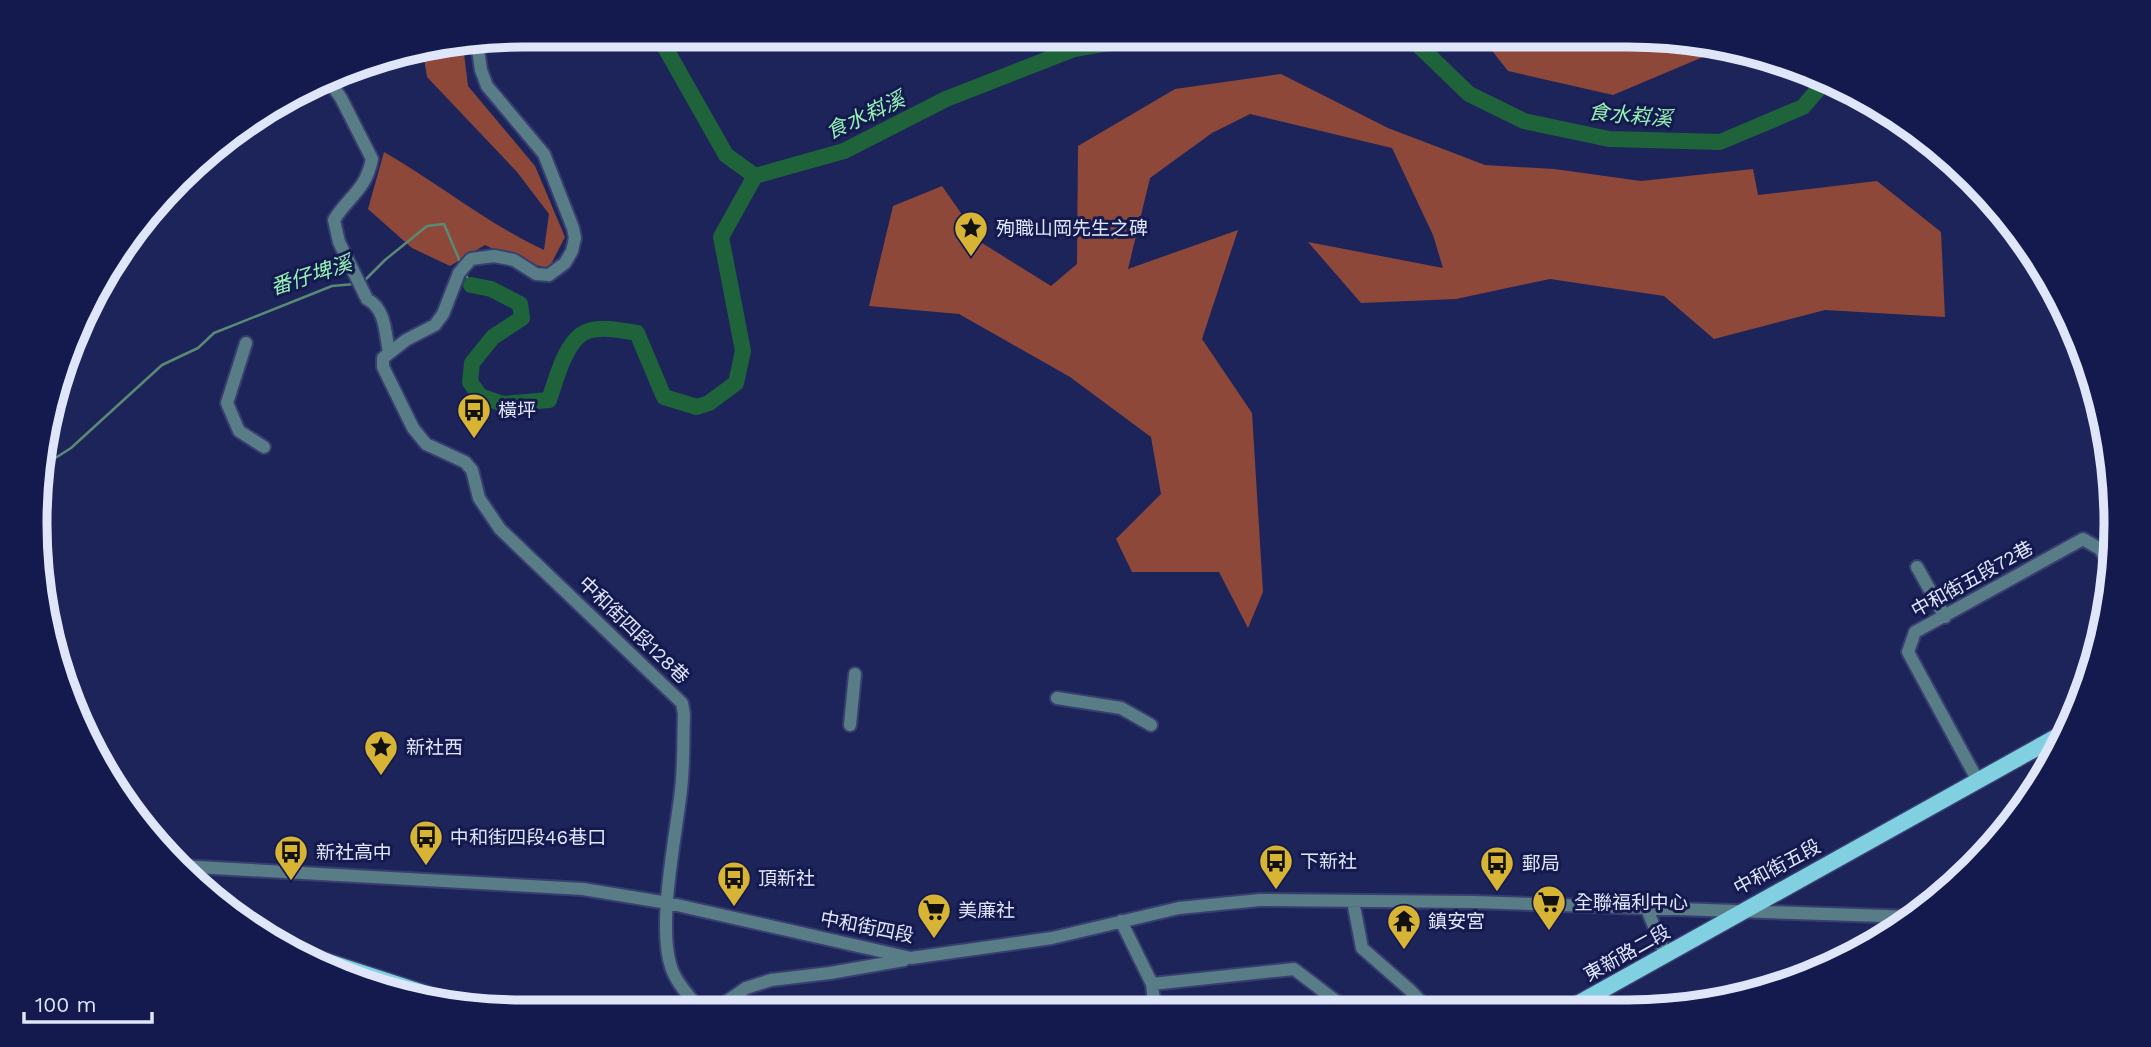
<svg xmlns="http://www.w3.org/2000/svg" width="2151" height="1047" font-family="'Work Sans','Noto Sans TC',sans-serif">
<rect width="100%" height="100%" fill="#1d245a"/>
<!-- forest -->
<path fill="#8d483a" d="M1484 35H1628L1729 46 1613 95 1508 71 1482 38Z
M463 45 468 86 535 166 565 237 549 268 518 261 485 245 450 266 412 248 368 209 384 152C438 183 488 224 544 250L549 214 517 172 427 77 423 52Z
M1281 74 1388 128 1485 165 1554 169 1641 181 1753 169 1758 195 1877 181 1941 232 1945 317 1825 310 1714 339 1664 296 1550 279 1456 299 1361 303 1308 242 1443 268 1433 235 1392 148 1250 114 1212 133 1150 178 1128 269 1238 230 1202 339 1252 413 1263 592 1248 628 1219 572H1132L1116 539 1161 494 1151 437 1070 377 959 314 869 306 893 206 942 186 982 243 1051 286 1077 264 1078 146 1175 89Z
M2008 221 2034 252 2054 291 2040 289 2006 225Z"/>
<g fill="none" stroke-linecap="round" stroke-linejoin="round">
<!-- stream -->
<path stroke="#588a74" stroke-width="2.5" d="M465 273 471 285
M364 281 385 260 427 226 444 224 461 264
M43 466 71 448 162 365 198 348 214 333 332 286 355 284"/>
<!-- river -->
<path stroke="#1e633a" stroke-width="16" d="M658 35 726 155 755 176 844 151 946 99 1074 49 1156 35
M1397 35 1414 41 1469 94 1524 121 1609 139 1720 142 1803 107 1827 79
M471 285 491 289 520 304 522 318 493 337 472 363 470 382 480 396 503 404 549 400C556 380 566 338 588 331 603 326 623 331 637 333L664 397 697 407 709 403 736 383 743 351 721 237 755 176"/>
<!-- minor casing -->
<g stroke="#383f70" stroke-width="16">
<path id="minor" d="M477 43 481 70 487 86 544 154 573 228 575 238 572 251 565 263 549 275 536 274 514 260 494 256 471 259 459 273 443 314 435 325 406 340 383 358V367L413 428 426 444 465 462 472 470 479 498 500 529 682 703 684 714C683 739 684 765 681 790 676 836 657 924 671 967 676 983 691 998 701 1011
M329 81 341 98 372 159C366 190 348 197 334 220L339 242 367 299C386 309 385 333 389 352
M246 343 227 403 239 431 264 447
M1917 567 1945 617
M1057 698 1121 708 1151 725
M850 725 855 674
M1978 781 1908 652 1915 632 2083 539 2100 549 2112 569
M179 866 583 889 668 903 911 958 1052 938 1179 908 1260 900 1473 902 1914 917
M1353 901 1362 948 1411 991 1428 1009
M1647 909 1666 956
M1121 921 1152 984 1155 1010
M1886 934V916
M1152 984 1294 969 1336 1001 1339 1009
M713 1011 746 988 771 980 830 973 904 960"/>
</g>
<!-- major casing -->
<g stroke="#383f70" stroke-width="19">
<path id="major" d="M301 953 427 994 453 1005
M1570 1008 2067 731"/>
</g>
<!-- minor -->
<use href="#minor" stroke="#587d86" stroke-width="12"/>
<!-- major -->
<use href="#major" stroke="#80d0e2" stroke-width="16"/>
</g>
<!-- icons -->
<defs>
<g id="sight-pin" transform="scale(1.75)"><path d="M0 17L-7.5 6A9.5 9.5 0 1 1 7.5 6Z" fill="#d7b434" stroke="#14194e"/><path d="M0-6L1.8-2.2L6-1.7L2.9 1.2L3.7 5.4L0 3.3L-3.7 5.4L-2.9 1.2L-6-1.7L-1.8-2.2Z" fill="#111"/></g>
<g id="bus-pin" transform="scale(1.75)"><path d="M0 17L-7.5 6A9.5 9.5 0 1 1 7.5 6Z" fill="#d7b434" stroke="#14194e"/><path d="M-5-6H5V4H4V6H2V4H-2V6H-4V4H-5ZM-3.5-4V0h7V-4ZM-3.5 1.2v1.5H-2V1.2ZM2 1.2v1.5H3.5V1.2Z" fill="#111"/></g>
<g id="supermarket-pin" transform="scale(1.75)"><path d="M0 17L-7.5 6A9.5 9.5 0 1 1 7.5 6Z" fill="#d7b434" stroke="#14194e"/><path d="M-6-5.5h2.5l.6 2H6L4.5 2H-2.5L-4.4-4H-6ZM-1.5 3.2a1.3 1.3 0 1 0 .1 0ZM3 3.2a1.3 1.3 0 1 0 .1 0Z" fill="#111"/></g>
<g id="temple-pin" transform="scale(1.75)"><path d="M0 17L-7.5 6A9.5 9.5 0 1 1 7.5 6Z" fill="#d7b434" stroke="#14194e"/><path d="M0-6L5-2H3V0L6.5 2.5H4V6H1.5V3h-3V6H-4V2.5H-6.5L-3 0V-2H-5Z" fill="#111"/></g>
</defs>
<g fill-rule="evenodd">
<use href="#sight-pin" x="971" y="228"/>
<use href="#bus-pin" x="474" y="410"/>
<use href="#sight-pin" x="381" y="747"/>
<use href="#bus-pin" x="426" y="837"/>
<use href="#bus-pin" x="291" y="852"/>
<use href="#bus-pin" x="1276" y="861"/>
<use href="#bus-pin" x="1497" y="863"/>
<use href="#bus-pin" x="734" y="878"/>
<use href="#supermarket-pin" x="1549" y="902"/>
<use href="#supermarket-pin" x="934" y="910"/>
<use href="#temple-pin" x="1404" y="921"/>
</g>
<g text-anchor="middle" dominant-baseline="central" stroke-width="6" stroke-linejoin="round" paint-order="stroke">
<!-- poi labels -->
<g font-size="19" fill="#e0e6fa" stroke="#14194e" text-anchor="start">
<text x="996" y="228">殉職山岡先生之碑</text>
<text x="498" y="410">橫坪</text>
<text x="406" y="747">新社西</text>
<text x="450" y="837">中和街四段46巷口</text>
<text x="316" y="852">新社高中</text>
<text x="1300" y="861">下新社</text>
<text x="1522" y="863">郵局</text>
<text x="758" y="878">頂新社</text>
<text x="1574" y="902">全聯福利中心</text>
<text x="958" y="910">美廉社</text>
<text x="1428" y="921">鎮安宮</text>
</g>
<!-- street labels -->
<g font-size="19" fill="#e0e6fa" stroke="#14194e">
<text transform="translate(1972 579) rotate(-29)">中和街五段72巷</text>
<text transform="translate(634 630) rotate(44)">中和街四段128巷</text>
<text transform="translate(1777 867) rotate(-28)">中和街五段</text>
<text transform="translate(867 927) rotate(11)">中和街四段</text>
<text transform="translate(1627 953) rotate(-29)">東新路二段</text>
</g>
<!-- water labels -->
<g font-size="21" font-style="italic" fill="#95f3b3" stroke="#14194e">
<text transform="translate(865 115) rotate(-25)">食水嵙溪</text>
<text transform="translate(1630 115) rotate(5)">食水嵙溪</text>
<text transform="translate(311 275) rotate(-18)">番仔埤溪</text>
</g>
</g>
<!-- crop -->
<path d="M0 0H2151V1047H0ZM523 47H1628A476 476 0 0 1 2104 523V524A476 476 0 0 1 1628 1000H523A476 476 0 0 1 47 524V523A476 476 0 0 1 523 47Z" fill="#14194e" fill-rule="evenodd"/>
<path fill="none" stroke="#e0e6fa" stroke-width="9" d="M523 47H1628A476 476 0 0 1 2104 523V524A476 476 0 0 1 1628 1000H523A476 476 0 0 1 47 524V523A476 476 0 0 1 523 47Z"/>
<!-- scale -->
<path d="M24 1012v10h128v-10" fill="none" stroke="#e0e6fa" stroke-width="3.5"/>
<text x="35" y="1012" font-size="21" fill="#e0e6fa" stroke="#14194e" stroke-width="5" paint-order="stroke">100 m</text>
</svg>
